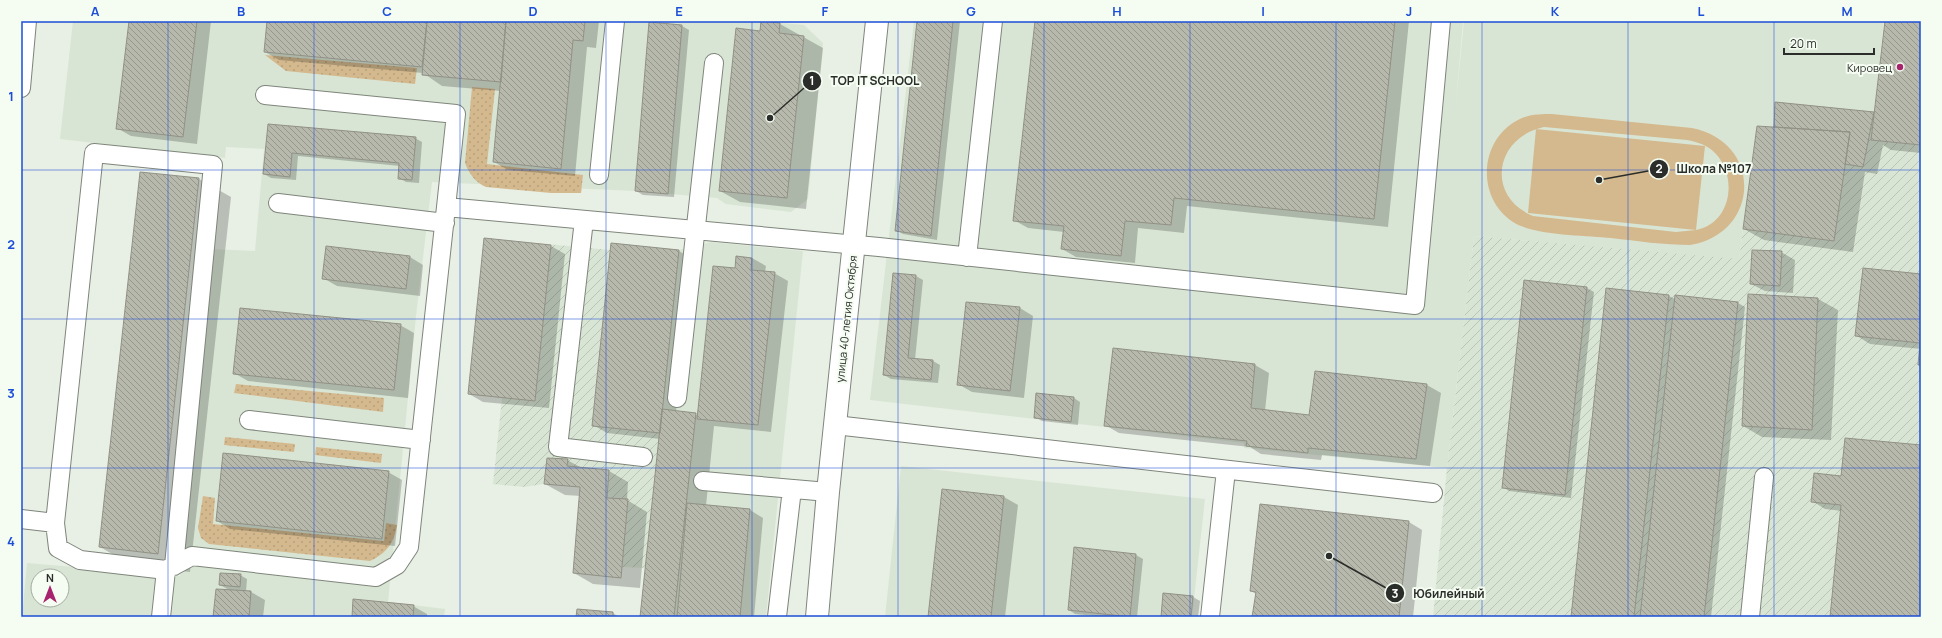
<svg xmlns="http://www.w3.org/2000/svg" width="1942" height="638" font-family="Manrope,sans-serif">
<defs>
<pattern id="industrial-furrows" width="10" height="10" patternUnits="userSpaceOnUse"><rect width="10" height="10" fill="#d9e5d4"/><path d="M-1 1l2-2M0 10L10 0M9 11l2-2" fill="none" stroke="#bac5b6"/></pattern>
<pattern id="grass-dots" width="8" height="8" patternUnits="userSpaceOnUse"><rect width="8" height="8" fill="#d4b98e"/><path d="M2 2h.1M6 6h.1" fill="none" stroke="#b69f7a" stroke-width="1.8" stroke-linecap="round"/></pattern>
<pattern id="building-back-hatch" width="6" height="6" patternUnits="userSpaceOnUse"><rect width="6" height="6" fill="#b8b9ad"/><path d="M-1 5l2 2M0 0l6 6M5-1l2 2" fill="none" stroke="#96978d"/></pattern>
</defs>
<rect width="100%" height="100%" fill="#e8efe4"/>
<!-- built -->
<path fill="#d9e5d4" fill-rule="evenodd" d="M73 21H760L804 25 823 43 808 199 791 212 726 204 717 198 635 191 432 182 416 316 388 602 445 609 444 617H22L27 563 180 576 211 249 255 251 264 149 226 147 225 158 60 139ZM38 576H62V600H38Z
M914 21H1463L1456 102 1464 21H1884L1874 112 1776 103 1774 127 1757 126 1739 260 1474 236 1447 468 1244 448V443L870 400Z
M711 242 803 251 766 617H641L679 250Z
M901 466 1205 499 1192 617H885Z"/>
<!-- industrial -->
<path fill="url(#industrial-furrows)" d="M1775 102 1874 112 1871 140 1921 145V617H1433L1447 468 1474 236 1739 259 1757 126H1774Z
M484 238 610 250 611 243 679 250 646 568 622 567 621 578 573 573 580 487 544 484 524 487 493 484 502 398 468 394Z"/>
<!-- grass -->
<path fill="url(#grass-dots)" d="M265 55 417 68 415 84 286 71Z
M472 87 495 89 487 164 583 175 581 193H551L486 187C476 183 469 174 465 163Z
M236 384 384 398 383 412 234 393Z
M225 437 295 444 294 452 224 445Z
M316 447 382 454 381 463 315 455Z
M203 496 215 498 213 524 384 541 386 523 397 525C394 543 387 553 370 561L209 544 201 538 198 528Z"/>
<!-- pitch -->
<path fill="#d4b98e" fill-rule="evenodd" d="M1552 114 1692 128C1763 142 1761 233 1690 245 1664 245 1637 241 1611 238 1585 235 1535 236 1513 222 1474 196 1480 136 1522 118 1532 114 1542 114 1552 114ZM1544 127 1687 140C1697 142 1708 145 1715 153 1738 176 1732 223 1696 230L1705 146 1536 129 1528 213 1696 230 1676 232 1533 216C1485 196 1495 137 1544 127Z"/>
<!-- shadow -->
<path fill="#0003" d="M130 21H211L197 144 131 136 117 128Z
M268 21H599L596 48 587 47 575 176 508 170 494 162 501 91 442 86 423 73 279 60 265 52Z
M918 21H960L937 240 903 234 896 230Z
M1036 21H1409L1388 227 1187 206 1184 233 1138 228 1135 263 1076 257 1062 249 1064 232 1028 228 1014 220Z
M1886 21H1921V153L1891 150 1883 145 1877 174 1865 172 1853 252 1764 240 1744 229 1778 128 1775 126 1875 114Z
M780 24 823 48 806 209 740 202 720 191 761 32Z
M682 26 689 30 674 197 643 195 636 191Z
M269 125 415 138 422 142 419 183 406 182 399 178 400 166 298 156 296 180 271 178 264 174Z
M199 179 231 197 190 572 133 566 100 547Z
M485 239 551 246 565 254 549 408 483 402 469 394Z
M679 251 692 259 676 412 698 415 735 269 752 258 766 266 765 272 774 273 788 281 771 432 714 426 706 506 750 510 763 518 754 617H641L660 439 607 433 593 425Z
M1781 252 1795 260 1793 293 1765 291 1751 284Z
M410 257 423 265 420 296 337 286 323 278Z
M1921 275V365L1919 364 1921 349 1870 344 1857 336Z
M916 276 923 280 915 360 933 361 940 365 938 383 891 379 884 375Z
M1525 281 1587 288 1594 292 1571 498 1509 491 1503 487Z
M1749 295 1818 299 1838 310 1831 440 1762 437 1743 426Z
M1669 296 1675 299 1738 303 1745 307 1711 617H1572Z
M1020 308 1033 316 1024 398 972 392 958 384Z
M400 325 414 333 408 398 248 381 234 373Z
M1114 349 1255 365 1269 373 1265 411 1310 416 1315 372 1427 385 1441 393 1430 466 1322 455 1321 460 1261 454 1250 447 1119 433 1105 425Z
M1074 398 1080 402 1078 425 1042 421 1035 417Z
M1921 446V617H1831L1842 511 1825 509 1812 501 1842 477Z
M567 460 582 468 609 471 628 482 627 500 647 512 640 588 593 584 574 573 581 496 565 495 545 484Z
M388 472 402 480 395 546 230 529 217 521Z
M943 490 1004 497 1018 505 1005 617H929Z
M1409 522 1422 530 1413 617H1253L1256 594 1251 591Z
M1075 548 1136 555 1143 559 1137 617H1105L1075 614 1069 610Z
M240 575 247 579 246 592H251L265 600 263 617H215L231 591 220 585Z
M1193 597 1200 601 1198 617H1162Z
M413 606 427 614V617H353Z
M613 613 619 617H577Z"/>
<!-- building -->
<path fill="url(#building-back-hatch)" stroke="#919186" d="M129 21H197L183 137 116 129Z
M267 21H427L422 67 264 52Z
M427 21H506L501 82 422 75Z
M506 21H585L583 41 573 40 561 169 493 162Z
M761 21 780 23 779 33 804 36 787 198 719 191 736 28 760 31Z
M917 21H953L931 236 895 231Z
M1035 21H1395L1374 219 1174 198 1171 225 1125 221 1121 256 1061 249 1064 226 1013 221Z
M1885 21H1921V145L1871 140Z
M649 22 682 25 668 194 635 191Z
M1775 102 1874 112 1863 167 1845 164 1850 132 1774 127Z
M268 124 416 137 412 180 398 179 399 163 292 153 290 177 263 174Z
M1757 126 1850 132 1834 241 1743 229Z
M140 172 199 178 158 554 99 547Z
M484 238 551 245 535 401 468 394Z
M611 243 679 250 660 433 592 426Z
M326 246 410 256 406 289 322 279Z
M1752 250 1782 251 1780 286 1750 284Z
M736 256 752 258 751 270 775 272 758 425 697 419 713 266 735 268Z
M1863 268 1921 274V365H1918L1920 343 1855 336Z
M893 273 916 275 908 358 933 360 931 380 883 375Z
M1524 280 1587 287 1565 495 1502 488Z
M1606 288 1669 295 1634 617H1571Z
M1748 294 1818 298 1812 430 1742 426Z
M1675 295 1738 302 1704 617H1640Z
M966 302 1020 307 1010 391 957 385Z
M240 308 401 324 394 390 233 374Z
M1113 348 1255 364 1251 408 1309 415 1315 371 1427 384 1416 459 1308 448V453L1246 446 1247 441 1104 426Z
M1036 393 1074 397 1071 422 1034 418Z
M662 409 696 413 674 617H640Z
M1845 438 1921 445V617H1830L1841 505 1811 502 1814 473 1841 476Z
M223 453 389 471 382 539 216 521Z
M547 458 568 459 567 466 609 470 607 498 628 499 621 578 573 573 580 487 544 484Z
M942 489 1004 496 991 617H928Z
M687 503 750 509 740 617H677Z
M1260 504 1409 521 1399 617H1252L1256 592 1250 591Z
M1074 547 1136 554 1130 617 1068 610Z
M220 573 241 574 240 587 219 585Z
M216 589 251 591 249 617H213Z
M1163 593 1193 596 1191 617H1161Z
M353 599 414 605 413 617H352Z
M577 609 613 612V617H576Z"/>
<g fill="none" stroke-linecap="round" stroke-linejoin="round">
<!-- service casing -->
<g stroke="#7e857b" stroke-width="20">
<path id="service" d="M21 88 27 21
M265 95 456 114 446 207
M599 175 615 21
M278 203 445 223
M584 220 558 447 643 457
M967 257 993 21
M677 398 714 63
M249 420 421 440
M835 425 1433 493
M703 481 828 492
M21 519 55 523 58 548 80 560 166 570 192 556 376 577 397 565 409 547 446 207 879 247 1415 305 1441 21
M55 523 94 153 213 165 174 566
M161 617 166 570
M777 617 792 489
M1210 617 1226 470
M1750 617 1764 477"/>
</g>
<!-- tertiary casing -->
<g stroke="#7e857b" stroke-width="24">
<path id="tertiary" d="M817 617 828 492 877 21"/>
</g>
<!-- service -->
<use href="#service" stroke="#fff" stroke-width="18"/>
<!-- tertiary -->
<use href="#tertiary" stroke="#fff" stroke-width="22"/>
</g>
<!-- grid -->
<path fill="none" stroke="#1d4ed8" stroke-width="1" stroke-opacity="0.55" d="M168 21V617M314 21V617M460 21V617M606 21V617M752 21V617M898 21V617M1044 21V617M1190 21V617M1336 21V617M1482 21V617M1628 21V617M1774 21V617M21 170H1921M21 319H1921M21 468H1921"/>
<!-- markers -->
<circle fill="#a8236d" stroke="#f5fdf2" stroke-width="1.5" cx="1900" cy="67" r="4"/>
<g text-anchor="middle" dominant-baseline="central" stroke-width="4" stroke-linejoin="round" paint-order="stroke">
<!-- poi labels -->
<g font-size="11" fill="#2a2d29" stroke="#f5fdf2" text-anchor="end">
<text x="1892" y="67">Кировец</text>
</g>
<!-- street labels -->
<g font-size="11" fill="#2a2d29" stroke="#f5fdf2">
<text transform="translate(846 319) rotate(-84)">улица 40-летия Октября</text>
</g>
</g>
<!-- callouts -->
<path fill="none" stroke="#2a2d29" stroke-width="1.5" d="M770 118L812 81M1599 180L1659 169M1329 556L1395 593"/>
<g fill="#2a2d29" stroke="#f5fdf2" stroke-width="1.5">
<circle cx="770" cy="118" r="4"/>
<circle cx="1599" cy="180" r="4"/>
<circle cx="1329" cy="556" r="4"/>
<circle cx="812" cy="81" r="10"/>
<circle cx="1659" cy="169" r="10"/>
<circle cx="1395" cy="593" r="10"/>
</g>
<g font-size="12" text-anchor="middle" font-weight="bold" fill="#fff">
<text x="812" y="85">1</text>
<text x="1659" y="173">2</text>
<text x="1395" y="598">3</text>
</g>
<g font-size="12" text-anchor="middle" font-weight="bold" fill="#2a2d29" stroke="#f5fdf2" stroke-width="4" stroke-linejoin="round" paint-order="stroke">
<text x="875" y="85">TOP IT SCHOOL</text>
<text x="1714" y="173">Школа №107</text>
<text x="1449" y="598">Юбилейный</text>
</g>
<!-- border -->
<rect width="1942" height="638" fill="none" stroke="#f5fdf2" stroke-width="44"/>
<!-- north arrow -->
<g transform="translate(50 588)"><circle r="19" fill="#f5fdf2" stroke="#a4aaa2"/>
<path d="M0-3L7 15L0 10L-7 15Z" fill="#a8236d"/>
<text y="-6" font-size="11" font-weight="bold" text-anchor="middle" fill="#2a2d29">N</text>
</g>
<!-- scale -->
<path d="M1784 48v6h90v-6" fill="none" stroke="#2a2d29" stroke-width="2"/>
<text x="1790" y="48" font-size="12" fill="#2a2d29" stroke="#f5fdf2" stroke-width="3" paint-order="stroke">20 m</text>
<rect x="22" y="22" width="1898" height="594" fill="none" stroke="#1d4ed8" stroke-width="1.5"/>
<g font-size="13" text-anchor="middle" font-weight="bold" fill="#1d4ed8">
<text x="95" y="16">A</text>
<text x="241" y="16">B</text>
<text x="387" y="16">C</text>
<text x="533" y="16">D</text>
<text x="679" y="16">E</text>
<text x="825" y="16">F</text>
<text x="971" y="16">G</text>
<text x="1117" y="16">H</text>
<text x="1263" y="16">I</text>
<text x="1409" y="16">J</text>
<text x="1555" y="16">K</text>
<text x="1701" y="16">L</text>
<text x="1847" y="16">M</text>
<text x="11" y="101">1</text>
<text x="11" y="249">2</text>
<text x="11" y="398">3</text>
<text x="11" y="546">4</text>
</g>
</svg>
